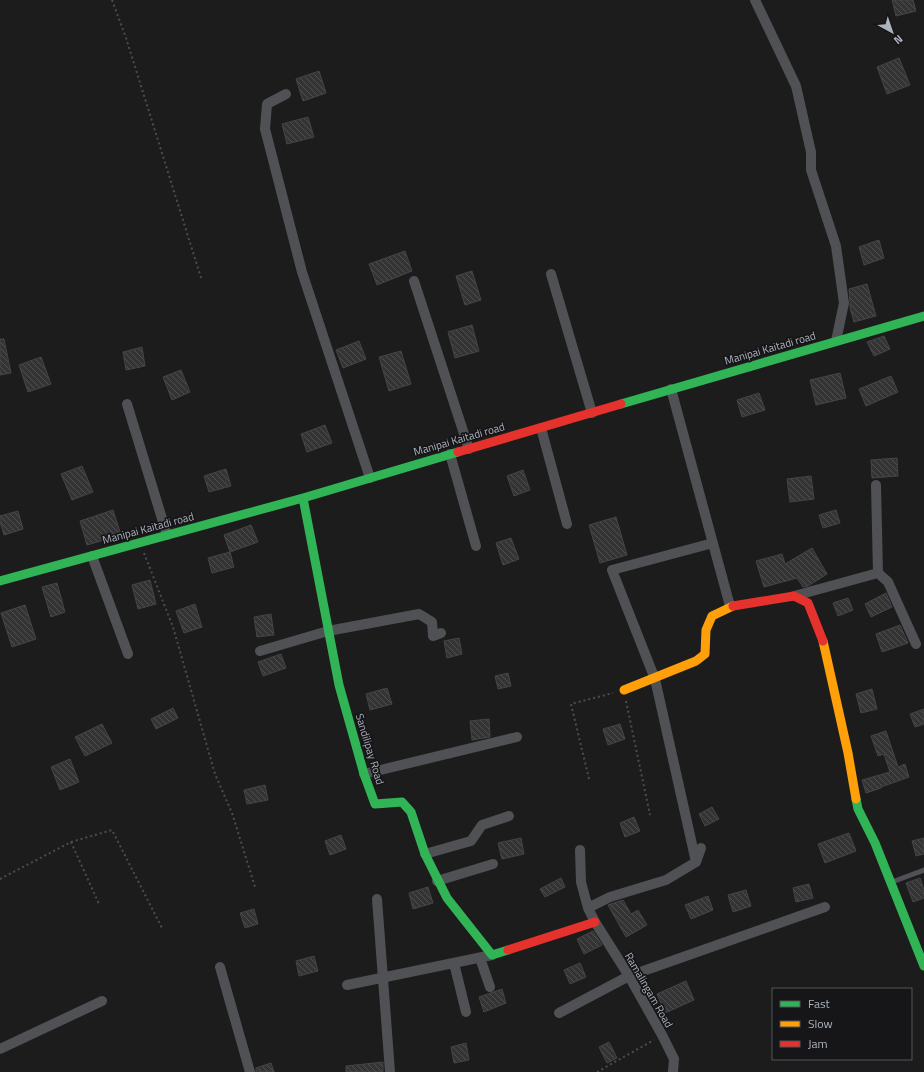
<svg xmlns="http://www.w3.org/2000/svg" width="924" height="1072" font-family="'Titillium Web',sans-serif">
<defs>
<pattern id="building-back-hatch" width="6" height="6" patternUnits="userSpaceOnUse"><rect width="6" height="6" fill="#343434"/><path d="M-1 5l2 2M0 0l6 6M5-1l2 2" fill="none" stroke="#4f4f4f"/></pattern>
</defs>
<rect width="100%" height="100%" fill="#1c1c1c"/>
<!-- building -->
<path fill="url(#building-back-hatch)" stroke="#444548" d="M892 0H913L916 11 896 16Z
M899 58 910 85 887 94 877 67Z
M319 71 326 93 303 101 296 79Z
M308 117 314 137 287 144 282 124Z
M879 240 884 258 864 265 859 247Z
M405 251 412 271 377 285 369 264Z
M472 271 481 300 465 305 456 276Z
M867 284 876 316 854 322 850 308V302L849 289Z
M472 325 479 351 455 358 448 332Z
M884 336 890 349 874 356 867 342Z
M0 339H4L11 373 0 375Z
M359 341 366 359 343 368 336 350Z
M142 347 145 366 126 370 123 352Z
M401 351 411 384 389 391 379 357Z
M41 357 51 384 28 392 19 365Z
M181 370 190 392 172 400 163 377Z
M840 373 846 398 816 405 810 380Z
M891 376 898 392 866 406 859 389Z
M759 393 765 410 742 417 737 400Z
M325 425 332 443 307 452 301 434Z
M897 458 898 476 872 478 871 460Z
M82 466 93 492 72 500 61 474Z
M226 469 231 486 209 492 204 476Z
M523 470 530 490 514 496 507 476Z
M811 476 814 499 790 502 787 479Z
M113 510 121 535 87 545 80 521Z
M836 510 840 523 823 528 819 515Z
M18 511 23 529 4 535 0 522V516Z
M616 517 627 555 600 563 589 525Z
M251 525 258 542 230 552 224 535Z
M511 538 519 559 503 565 496 543Z
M812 548 827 574 808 586 803 587 797 578 764 587 756 561 782 554 785 564Z
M230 552 234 567 212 573 208 558Z
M150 580 156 604 138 609 132 585Z
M57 583 65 612 51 617 42 587Z
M886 593 892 607 871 617 865 604Z
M848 598 853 610 838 616 833 603Z
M195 604 202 627 184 633 176 611Z
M25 605 36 639 12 647 1 613Z
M271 614 274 635 257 637 254 617Z
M900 625 908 643 882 652 876 634Z
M459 638 462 654 447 658 444 641Z
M281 654 286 668 263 676 258 662Z
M508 673 511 686 498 689 495 676Z
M387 688 392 704 370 710 366 694Z
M872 689 877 709 861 713 856 694Z
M173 708 178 718 156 729 151 719Z
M924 709V724L915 727 910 714Z
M489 719 490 737 472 740 470 721Z
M102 724 112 743 85 756 75 737Z
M620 724 625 739 608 745 603 729Z
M886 731 898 767 905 764 909 777 881 787V788L866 793 862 780 890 772 884 754 878 756 871 736Z
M70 759 79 782 60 790 51 767Z
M265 785 268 800 247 804 244 790Z
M712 807 719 819 705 826 699 814Z
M634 817 640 831 625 837 620 823Z
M849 833 856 851 825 863 818 844Z
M341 835 346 849 330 855 325 841Z
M521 838 524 854 502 859 498 843Z
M924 838V854L916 856 912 841Z
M561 878 565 887 545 897 540 889Z
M920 878 924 890V898L913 902 906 883Z
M809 884 813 898 796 902 793 888Z
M428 887 433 903 413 909 409 893Z
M746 890 751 906 733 912 728 895Z
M708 896 713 910 691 919 685 905Z
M623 900 631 914 638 910 647 925 626 937 608 905Z
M254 909 258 924 245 928 240 913Z
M593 931 602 945 584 954 577 939Z
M314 956 318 971 299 976 296 961Z
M580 963 586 977 570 984 564 970Z
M686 981 694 1000 665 1013 657 994Z
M502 989 506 1003 484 1012 479 997Z
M609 1042 617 1058 607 1063 599 1047Z
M466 1043 469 1060 454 1063 451 1047Z
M383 1062V1072H346V1066Z
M271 1063 274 1072H256V1068Z"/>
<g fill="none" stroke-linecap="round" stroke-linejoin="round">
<!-- path -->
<path stroke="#4c4d50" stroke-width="2" stroke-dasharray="2 3" stroke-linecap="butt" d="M112 0 126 38 202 281
M144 553 173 627 215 774 232 813 255 887
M626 701 650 815
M589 779 571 704 613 693
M71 842 112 830 163 930
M0 879 71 842 99 904
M597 1072 654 1040"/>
<!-- lane -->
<path stroke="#505155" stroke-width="5" d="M892 882 924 870"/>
<!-- street -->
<path stroke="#505155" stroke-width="10" d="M755 0 796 86 811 152V170L836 246 844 303 836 341
M286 94 267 104 265 129 302 272 370 478
M551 274 592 413
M414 281 469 449
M671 389 730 606
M127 404 167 535
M541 428 567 524
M450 454 476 546
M876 485 878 573
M92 556 128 654
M794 596 878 573 888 582 916 644
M260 651 328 631 419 614 432 622 433 636 441 633
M364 774 517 737
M580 850 581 882 588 908 595 922 629 976 662 1035 674 1059 673 1072
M425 854 471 841 482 825 509 816
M696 862 655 679 612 570 713 543
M437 881 493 864
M377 899 390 1072
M588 908 610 897 666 880 696 862 701 848
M480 958 490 987
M454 963 466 1012
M220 967 250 1072
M347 985 492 955
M559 1013 629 976 825 907
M0 1049 102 1001"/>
<!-- fast -->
<path stroke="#30b455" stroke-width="9" d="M621 404 924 316
M303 498 339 685 364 774 375 804 402 802 411 812 425 854 447 898 492 955 508 950
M0 581 303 498 458 452
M856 799 858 809 875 843 924 966"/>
<!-- slow -->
<path stroke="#ff9f0a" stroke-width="9" d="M823 641 848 753 856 799
M624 690 696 661 705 654 706 630 712 616 733 606"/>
<!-- jam -->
<path stroke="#e5322d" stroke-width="9" d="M458 452 621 404
M733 606 794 596 808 603 823 641
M508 950 595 922"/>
</g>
<g text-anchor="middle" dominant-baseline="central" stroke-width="3.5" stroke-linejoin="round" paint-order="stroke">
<!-- street labels -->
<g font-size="11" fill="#adb3bc" stroke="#161618">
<text transform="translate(770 348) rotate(-16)">Manipai Kaitadi road</text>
<text transform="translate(459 439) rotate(-16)">Manipai Kaitadi road</text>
<text transform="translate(148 528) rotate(-15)">Manipai Kaitadi road</text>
<text transform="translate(370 749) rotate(73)">Sandilipay Road</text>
<text transform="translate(649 990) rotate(60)">Ramalingam Road</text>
</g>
</g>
<!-- legend -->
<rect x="772" y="988" width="140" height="72" fill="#161618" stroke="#52555a"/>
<rect x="780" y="1001" width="20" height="6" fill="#30b455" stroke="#52555a"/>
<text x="808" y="1008" font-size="12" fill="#adb3bc">Fast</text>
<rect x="780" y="1021" width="20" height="6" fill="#ff9f0a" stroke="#52555a"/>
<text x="808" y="1028" font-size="12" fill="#adb3bc">Slow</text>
<rect x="780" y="1041" width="20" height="6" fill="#e5322d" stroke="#52555a"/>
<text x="808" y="1048" font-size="12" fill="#adb3bc">Jam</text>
<!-- north arrow -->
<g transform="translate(892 32) rotate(140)" stroke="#161618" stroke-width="3" paint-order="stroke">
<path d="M0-3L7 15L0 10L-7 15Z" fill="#adb3bc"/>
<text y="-6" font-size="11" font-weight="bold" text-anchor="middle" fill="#adb3bc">N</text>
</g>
</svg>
